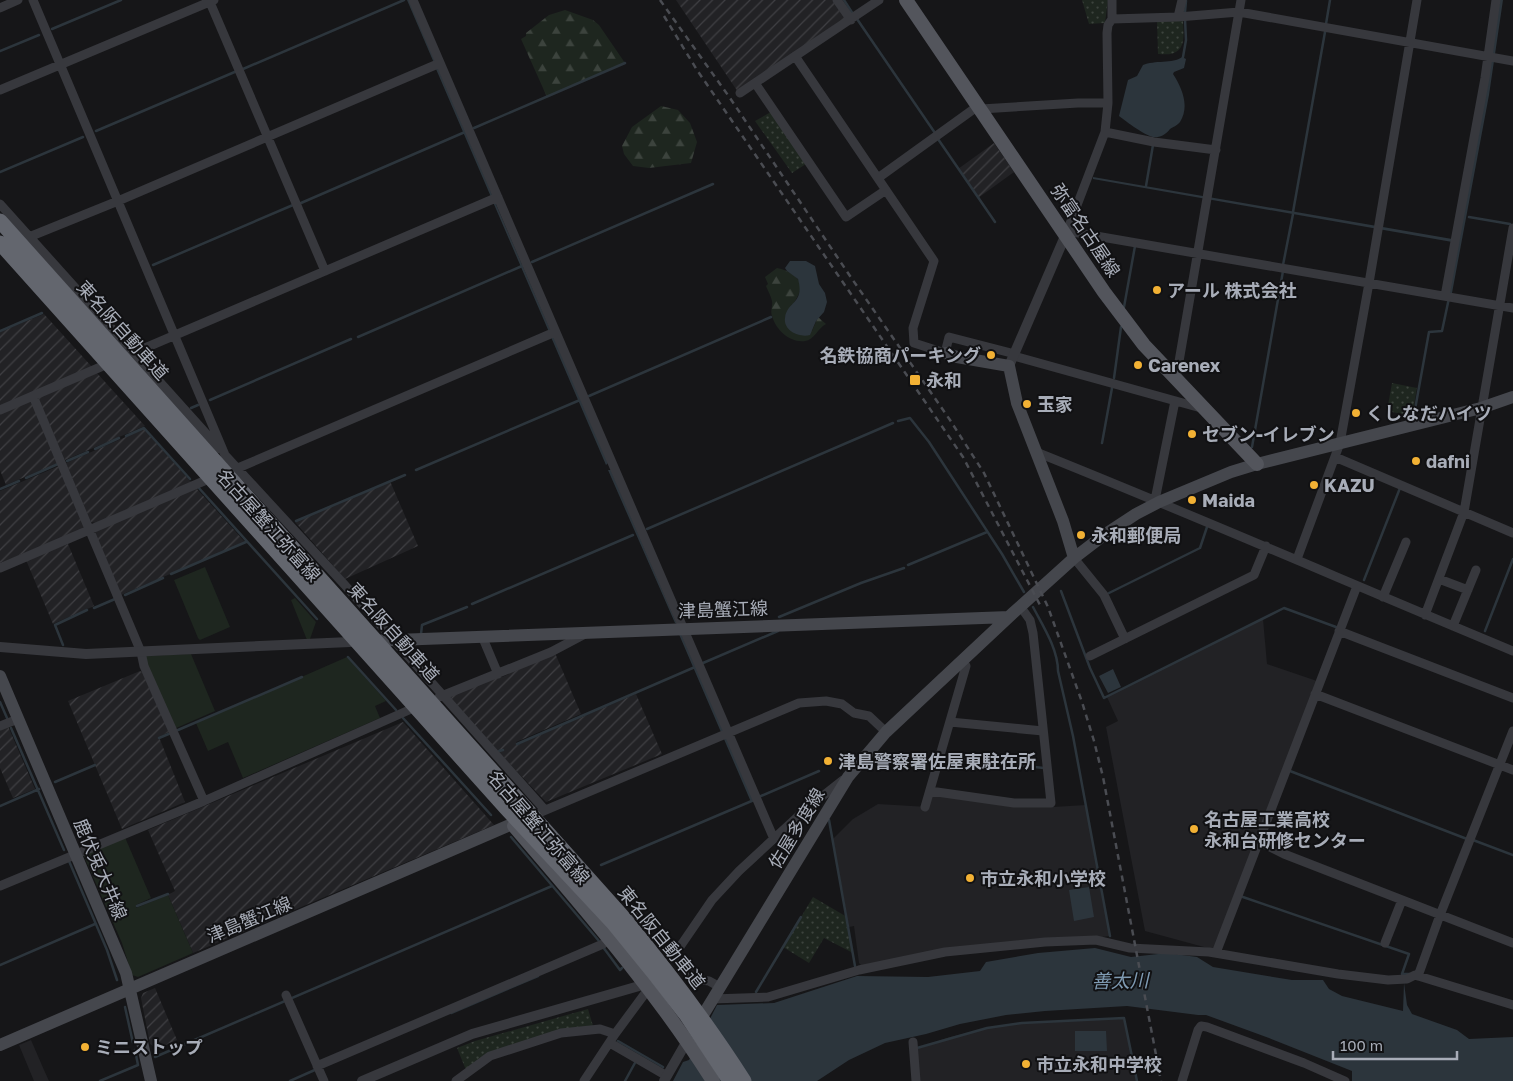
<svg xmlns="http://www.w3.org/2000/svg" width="1513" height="1081" font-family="'Golos Text','Noto Sans JP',sans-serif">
<defs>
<pattern id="industrial-furrows" width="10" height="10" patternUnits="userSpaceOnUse" patternTransform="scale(1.25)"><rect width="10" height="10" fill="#222225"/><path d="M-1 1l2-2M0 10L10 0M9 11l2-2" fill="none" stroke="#3f3f43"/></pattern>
<pattern id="forest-firs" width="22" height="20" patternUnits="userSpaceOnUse" patternTransform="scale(1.25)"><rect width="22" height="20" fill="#1e261f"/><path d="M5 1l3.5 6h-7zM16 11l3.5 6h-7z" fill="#3c433d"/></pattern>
<pattern id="garden-dots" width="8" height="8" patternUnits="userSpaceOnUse" patternTransform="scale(1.25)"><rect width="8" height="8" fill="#1e261f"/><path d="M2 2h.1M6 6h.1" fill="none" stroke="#3c433d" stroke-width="1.8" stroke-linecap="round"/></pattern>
</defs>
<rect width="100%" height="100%" fill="#161618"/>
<!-- built -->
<path fill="#222225" d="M1263 619 1267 664 1317 681 1215 950 1145 931 1106 727 1118 721 1107 697Z
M933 794 1013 806 1053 807 1086 805 1110 936 862 966 859 963 854 926 849 927 833 839 853 819 878 804 928 807Z
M1124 1018 1137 1081H919L917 1048 950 1037 987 1028 1022 1023Z
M31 1040 44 1070 49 1081H34L19 1045Z"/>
<!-- industrial -->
<path fill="url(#industrial-furrows)" d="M676 0H834L846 18 738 92Z
M994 143 1014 172 978 198 958 169Z
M44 314 92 367 0 407V332Z
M96 372 145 426 65 460 38 399 39 397Z
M29 401 32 403 58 463 6 485 0 470V414Z
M144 429 191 482 96 523 91 522 66 463Z
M59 466 86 528 0 563V491Z
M390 481 418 546 345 579 295 522Z
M196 488 245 542 121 595 95 533 96 530Z
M68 544 94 606 53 624 26 560Z
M555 653 581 714 516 742 517 745 636 694 662 754 546 802 448 699 451 695 490 678 502 677Z
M140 671 144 673 169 732 159 737 185 802 122 829 68 701Z
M403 722 494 825 193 953 168 895 175 891 148 830Z
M8 726 35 789 13 798 0 768V729Z
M155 988 177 1040 157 1049 150 1044 141 998 143 993Z"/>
<!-- grass -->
<path fill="#1e261f" d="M205 567 230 627 200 640 198 638 174 580Z
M295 598 316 622 310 639 307 640 291 600Z
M191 654 215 711 174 729 145 661V656Z
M347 657 386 701 375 706 380 718 243 778 228 742 208 751 196 723Z
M124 835 151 898 136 905V908L168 895 193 953 138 977 132 975 122 943 83 854Z"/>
<!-- forest -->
<path fill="url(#forest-firs)" d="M565 10 593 20 599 25 625 63 547 97 521 39 526 36V33L549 15Z
M661 106 678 110 690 123 697 142 691 163 649 168 633 166 624 154 622 146 632 127Z
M777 268C783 269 787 271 792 274 812 287 791 303 785 317L787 327 812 331 818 317 826 324C818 328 814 340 805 341 790 343 776 330 772 316 770 311 773 306 772 301 771 296 768 291 766 286L768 284 765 277Z"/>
<!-- garden -->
<path fill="url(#garden-dots)" d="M1082 0H1108L1105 23 1089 24Z
M1183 19C1183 30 1187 48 1174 53 1170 55 1162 54 1158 54L1157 20Z
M771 112 806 164 792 173 755 121Z
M1392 383 1417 388 1412 416 1387 411Z
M813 897 847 917 853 953 824 938 809 963 783 947Z
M588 1009 593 1026 560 1032 466 1070 457 1048 475 1041Z"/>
<!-- water -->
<path fill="#2c353c" d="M407 0H409L436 63H434Z
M1500 0H1503L1489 95 1452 293 1448 298 1458 243 1093 179V177L1458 240Z
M1182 57 1186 59 1184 68 1174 72 1173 74C1182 88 1190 106 1180 122 1178 125 1173 127 1170 129 1166 134 1161 138 1153 137 1144 135 1127 122 1119 116L1128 80 1137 76 1143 65C1154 60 1173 64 1182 57Z
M438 68 493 196 491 197 436 69Z
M493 202H495L551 331 549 332Z
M790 261H806L815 266 819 284 825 293 827 302 824 312 816 321 810 335C800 338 783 331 785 318 787 301 805 304 798 279L787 271 785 268Z
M551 337H554L608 463 606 465Z
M608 470H611L677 624 675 623Z
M678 632 681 633 754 801 751 802Z
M1113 669 1121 687 1108 693 1099 676Z
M1089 887 1094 917 1074 921 1069 890Z
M1095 948 1131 957 1167 953 1197 957 1213 967 1292 980H1323L1329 989 1342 996 1403 1011 1404 983 1407 1005 1412 1014 1457 1030 1469 1039 1513 1037V1081H1352V1071L1269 1038 1206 1015H1198L1127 1006 1045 1011 1006 1015 960 1024 926 1034 885 1043 849 1060 817 1081H673L683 1062 689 1060 717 1005 774 1003 857 976 928 977 980 971 986 962 1038 953Z
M1075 1031H1106L1107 1051H1075Z"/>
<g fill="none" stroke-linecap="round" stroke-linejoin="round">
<!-- stream -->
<path stroke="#2c353c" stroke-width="2.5" d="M844 0 853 14
M1185 12 1186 1
M857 19 935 133
M1326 24 1330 0
M52 29 121 0
M0 51 39 35
M1183 57 1186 40 1185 19
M243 69 404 0
M474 128 625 63
M96 131 237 71
M938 139 995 222
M0 172 83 137
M1146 186 1153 145
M301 203 465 132
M1293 212 1325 32
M1469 217 1510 224
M532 262 713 184
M153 265 293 205
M1283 265 1293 214
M1124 307 1135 246
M0 331 42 313
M358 337 522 266
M1114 378 1121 327
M589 396 771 317
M210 400 351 339
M191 408 198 405
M1414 415 1429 332 1442 331 1449 298
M898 421 910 418 929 442 1002 554 1024 592
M126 436 144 428 190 479
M1102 443 1112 388
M1252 447 1283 271
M95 449 119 438
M67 461 88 452
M416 470 580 400
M26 478 58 464
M198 487 317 619
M0 489 19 481
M296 521 405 475
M647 529 893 423
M908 565 987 532
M171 574 246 542
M1364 580 1400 488
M1061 591 1090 668 1104 698 1284 608 1336 627
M1109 593 1200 548 1207 527
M125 595 163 578
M472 604 633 535
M1033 607C1043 626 1058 649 1058 671L1073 736 1110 936
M94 608 115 599
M779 617 861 583 904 568
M1485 631 1513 559
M421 634 422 625 467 607
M63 645 55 625 87 610
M348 657 396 710
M703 663 778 631
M0 702 7 718
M403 718 491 815
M11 728 64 850
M178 730 302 677
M159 738 171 733
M517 744 695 667
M499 751 503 750
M944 757 1044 768
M1290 771 1467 839
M55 782 95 765
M761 796 819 771
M0 806 39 789
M829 820 855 966
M511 837 599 941
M1473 840 1513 855
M69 861 107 950 117 980
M601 865 754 800
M1240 896 1409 954 1402 974H1410
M137 906 168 894
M603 947 620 970 622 968
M0 965 95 924
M756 992 801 917
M125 1007 133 1043
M451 1013 538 976
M618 1041 663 1067
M917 1048 987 1028 1022 1023 1124 1018 1137 1081
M155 1057 552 886
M100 1081 138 1065 135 1050
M290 1081 317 1069
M625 1081 636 1061"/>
<!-- minor -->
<path stroke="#37383d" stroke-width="9" d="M33 0 225 455 343 583 545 810
M209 0 325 271
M413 0 774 839
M837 0 851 20
M0 8 18 0
M1178 17 1182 0
M1112 19 1178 17 1239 12 1513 61
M795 56 934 261 913 328 914 343 945 353 949 337 1015 354
M755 83 846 217 886 190
M0 90 214 0
M740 93 879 0
M981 109 1078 103H1108
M1105 132 1154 142 1216 150
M878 178 978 106
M0 204 220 449
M1067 231 1513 308
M1066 234 1105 132 1108 103 1107 33 1108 25 1112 19V0
M29 237 118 201 440 63
M1445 296 1485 78 1496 0
M1014 356 1201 408
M1176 379 1241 0
M33 396 141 652 144 666 204 801
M0 410 498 197
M1036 452C1196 516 1354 585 1513 651
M1335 457 1513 533
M238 468 555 332
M1155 500 1175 401
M1074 558 1104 595 1125 639
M1297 559 1340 443 1369 283 1417 0
M0 568 204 481
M1439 579 1468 590
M1383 597 1406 542
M1425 615 1464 512 1513 228
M1453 626 1476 570
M1339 631 1513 698
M482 636 498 674
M1090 656 1254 575 1266 546
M1315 694 1513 770
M439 697 551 652 585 634
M950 722 1043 731
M0 726 18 719
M930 791 1014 803H1051L1033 633 1030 620 1020 606
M925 807 966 666 962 660
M541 812 799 703 826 701 842 704 854 713 869 716 886 732
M1260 842 1284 854 1513 943
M0 886 204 801 418 706
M625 925 637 915
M1385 943 1402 900
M1216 953 1357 586
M1418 976 1440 915 1513 731
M720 987 709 981 694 979 675 954 712 900 739 871 805 810 843 780
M286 995 324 1081
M712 999 768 997 859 970 945 952 1045 942 1096 940 1130 948 1209 952 1338 974 1388 980 1407 979 1415 975 1513 1005
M913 1042 916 1081
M610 1043 667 1076
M317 1066 603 944 610 936
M456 1081 490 1056 561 1033 600 1029 615 1034
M584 1081 615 1034 649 988
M1182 1081 1198 1030 1201 1026 1207 1027 1304 1063 1345 1081"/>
<!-- tertiary -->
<path stroke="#37383d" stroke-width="10" d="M1009 366 1066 234
M0 647 86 654 350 642
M362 1081 472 1034 646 984
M664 1081 687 1041"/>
<!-- secondary -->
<path stroke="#45474d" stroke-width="12" d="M945 353 957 357 1009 366 1017 403 1063 521 1074 558
M369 641 1009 617
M0 676 126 973 151 1081
M697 1025 848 777 886 732 1013 613 1074 558 1104 535 1136 514 1159 502 1231 472 1257 464 1481 408 1513 397
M0 1045 512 824"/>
<!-- primary -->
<path stroke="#53555c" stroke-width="14" d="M906 0 1104 292 1144 345 1257 464
M514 826C584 908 655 989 713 1081"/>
<!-- rail -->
<path stroke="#4a4c52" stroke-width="2.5" stroke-dasharray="6 5" stroke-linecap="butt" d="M660 0 730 98 850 276 950 420 984 473 1048 607 1082 702 1094 741 1103 777 1161 1081
M664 16 697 70 963 457 1040 605"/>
<!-- motorway-bridge -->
<path stroke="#63666e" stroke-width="15" d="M0 221 622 916C666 969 707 1023 744 1081
M0 243 506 808 614 924 653 972 687 1016 730 1081"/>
</g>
<!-- markers -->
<g fill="#f2b134" stroke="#111113" stroke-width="2">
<circle cx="1157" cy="290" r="5"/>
<circle cx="991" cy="355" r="5"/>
<circle cx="1138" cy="365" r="5"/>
<rect x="909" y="374" width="12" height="12" rx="2.5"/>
<circle cx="1027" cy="404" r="5"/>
<circle cx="1356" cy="413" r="5"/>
<circle cx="1192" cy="434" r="5"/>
<circle cx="1416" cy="461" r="5"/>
<circle cx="1314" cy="485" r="5"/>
<circle cx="1192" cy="500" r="5"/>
<circle cx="1081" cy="535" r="5"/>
<circle cx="828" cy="761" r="5"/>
<circle cx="1194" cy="829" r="5"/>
<circle cx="970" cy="878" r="5"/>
<circle cx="85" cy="1047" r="5"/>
<circle cx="1026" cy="1064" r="5"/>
</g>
<g text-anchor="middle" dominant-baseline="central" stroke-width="4" stroke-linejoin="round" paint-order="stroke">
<!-- street labels -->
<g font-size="18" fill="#a8adb8" stroke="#111113">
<text transform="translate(1086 230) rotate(56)">弥富名古屋線</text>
<text transform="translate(123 330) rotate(48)">東名阪自動車道</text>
<text transform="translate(269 525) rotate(48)">名古屋蟹江弥富線</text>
<text transform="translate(723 609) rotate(-2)">津島蟹江線</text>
<text transform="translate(394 632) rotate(48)">東名阪自動車道</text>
<text transform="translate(539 827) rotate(49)">名古屋蟹江弥富線</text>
<text transform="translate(796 828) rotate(-59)">佐屋多度線</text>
<text transform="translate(101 869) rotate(67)">鹿伏兎大井線</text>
<text transform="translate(249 919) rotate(-23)">津島蟹江線</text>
<text transform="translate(662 937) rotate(51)">東名阪自動車道</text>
</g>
<!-- poi labels -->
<g font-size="18" font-weight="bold" fill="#a8adb8" stroke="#111113" text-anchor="start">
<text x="1167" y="290">アール 株式会社</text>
<text x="981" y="355" text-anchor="end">名鉄協商パーキング</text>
<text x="1148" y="365">Carenex</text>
<text x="926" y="380">永和</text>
<text x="1037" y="404">玉家</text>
<text x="1366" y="413">くしなだハイツ</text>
<text x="1202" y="434">セブン-イレブン</text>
<text x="1426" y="461">dafni</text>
<text x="1324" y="485">KAZU</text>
<text x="1202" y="500">Maida</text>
<text x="1091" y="535">永和郵便局</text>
<text x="838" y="761">津島警察署佐屋東駐在所</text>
<text x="1204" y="819">名古屋工業高校<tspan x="1204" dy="21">永和台研修センター</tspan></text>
<text x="980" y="878">市立永和小学校</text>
<text x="95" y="1047">ミニストップ</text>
<text x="1036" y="1064">市立永和中学校</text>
</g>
<!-- water labels -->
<g font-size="19" font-style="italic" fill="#7f9bb3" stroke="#111113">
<text transform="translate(1120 980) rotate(-1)">善太川</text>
</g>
</g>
<!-- scale -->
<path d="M1333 1051v8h124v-8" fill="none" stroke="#a8adb8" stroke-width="2.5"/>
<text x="1340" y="1051" font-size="15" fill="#a8adb8" stroke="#111113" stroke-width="4" paint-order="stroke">100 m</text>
</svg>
